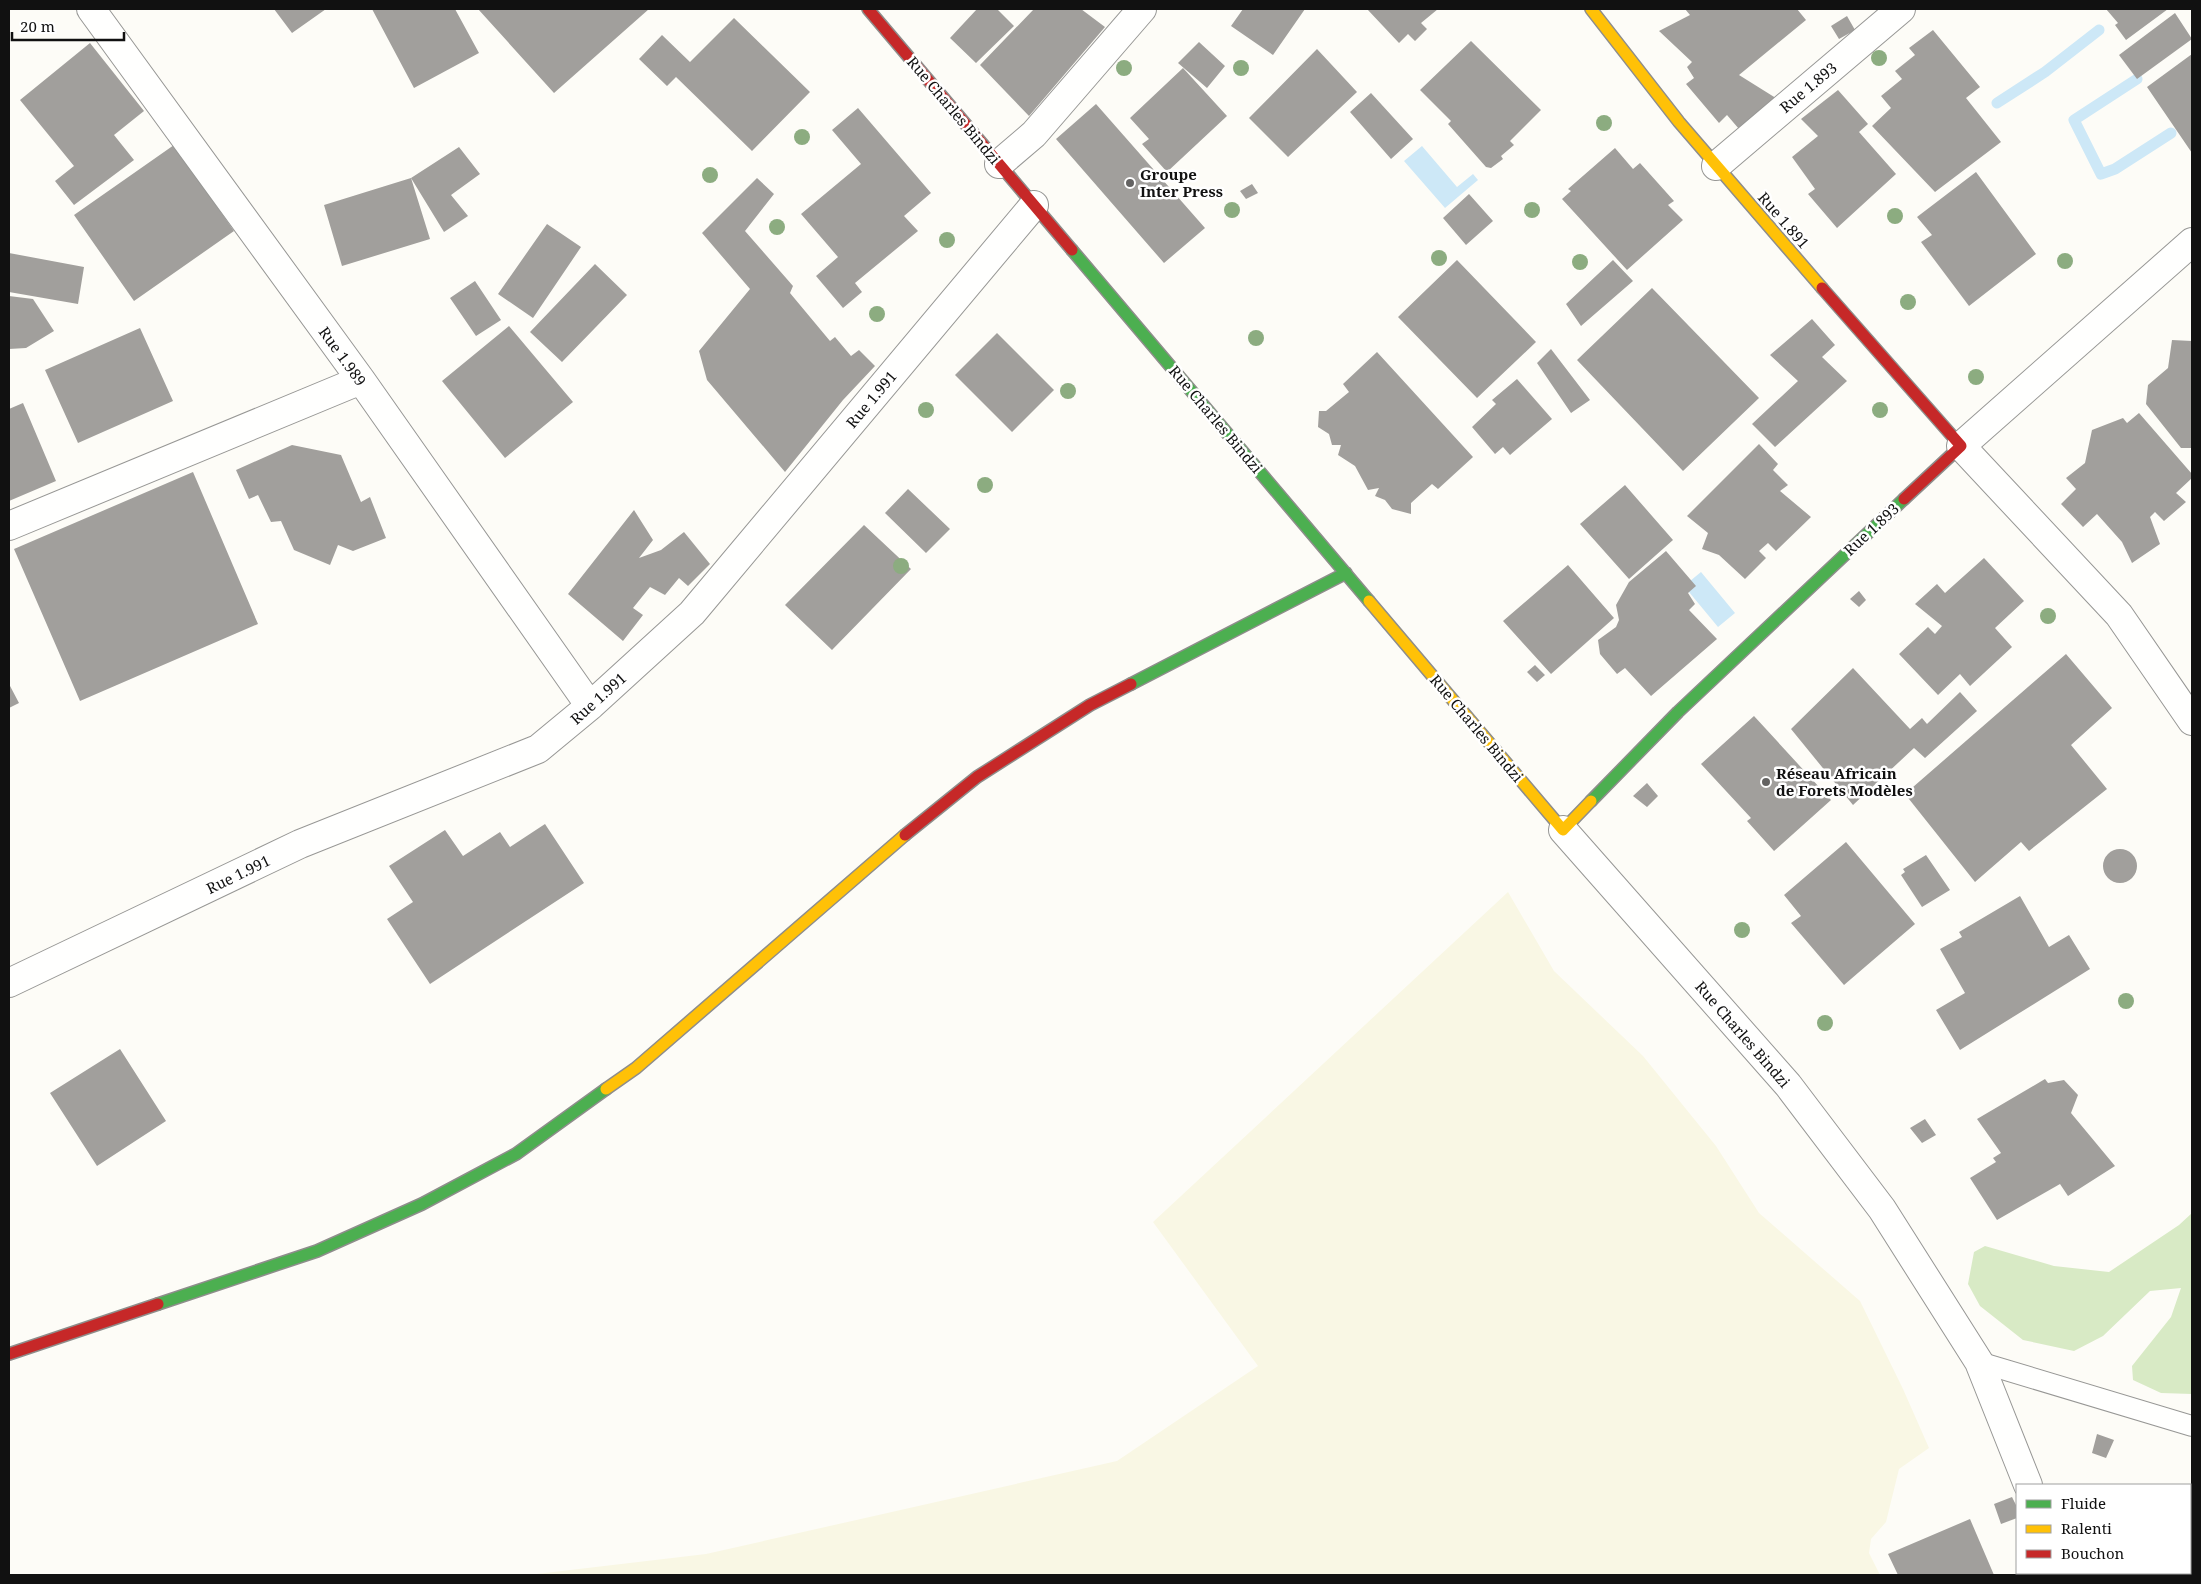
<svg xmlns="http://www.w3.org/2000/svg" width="2201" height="1584" font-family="'Noto Serif',serif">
<rect width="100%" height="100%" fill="#fdfcf7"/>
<!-- farmland -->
<path fill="#f9f7e4" d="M1508 892 1554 971 1643 1056 1716 1146 1759 1213 1860 1301 1903 1389 1929 1448 1899 1469 1886 1522 1871 1539 1869 1553 1880 1575H528L706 1554 1117 1461 1258 1366 1153 1222Z"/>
<!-- forest -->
<path fill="#d8eac5" d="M2192 1213V1394L2161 1393 2133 1380 2132 1366 2171 1317 2181 1288 2150 1291 2103 1336 2074 1351 2023 1340 1980 1306 1968 1284 1974 1252 1985 1246 2054 1266 2109 1272 2179 1225Z"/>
<!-- water -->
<path fill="#cde8f7" d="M1422 146 1457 187 1473 174 1478 180 1445 208 1404 161Z
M1701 572 1735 613 1718 627 1684 586Z"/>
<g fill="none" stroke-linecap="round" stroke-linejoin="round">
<!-- stream -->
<path stroke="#cde8f7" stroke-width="11" d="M2137 79 2074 120 2101 174 2115 169 2171 133
M1997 103 2045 72 2099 30"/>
</g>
<!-- building -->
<path fill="#a19f9c" d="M274 9H326L292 33Z
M372 9H455L479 53 414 88Z
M478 9H649L554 93Z
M977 9H997L1014 26 976 63 950 38Z
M1034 9H1081L1105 27 1029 116 980 65Z
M1243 9H1305L1273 55 1231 26Z
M1367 9H1438L1421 23 1427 29 1415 41 1408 34 1399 43Z
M1685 9H1797L1806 20 1739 75 1779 100 1739 129 1727 115 1719 123 1686 84 1694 78 1687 67 1692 62 1659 31 1690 15Z
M2106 9H2168L2126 40 2115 25 2118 23Z
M2175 13 2192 39 2137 79 2119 55Z
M1847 16 1855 30 1839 39 1831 26Z
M734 18 810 92 752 151 676 77 667 86 639 59 662 35 690 62Z
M1933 30 1980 87 1966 98 2001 142 1935 192 1872 126 1891 108 1881 96 1902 79 1895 71 1915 55 1909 48Z
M1471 41 1541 110 1510 141 1514 145 1501 156 1503 159 1491 168 1486 167 1448 124 1451 121 1420 90Z
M1199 42 1225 66 1207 88 1178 63Z
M90 43 144 111 114 135 134 160 74 205 55 181 74 166 20 100Z
M1317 49 1357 92 1288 157 1249 118Z
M2192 54V153L2147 87Z
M1183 68 1227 116 1167 172 1142 144 1149 139 1130 118Z
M1838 90 1868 124 1859 132 1896 174 1837 228 1808 194 1815 189 1792 157 1818 136 1801 119Z
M1371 93 1413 139 1391 159 1350 112Z
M1096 104 1205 228 1164 263 1056 139Z
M858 108 931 193 904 216 918 231 855 283 862 292 843 308 816 276 838 257 801 214 861 164 832 130Z
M174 145 234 231 134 301 74 215Z
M459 147 480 174 451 195 468 216 444 232 411 178 430 239 342 266 324 205 411 178Z
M1615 148 1633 169 1640 163 1674 201 1668 205 1683 220 1627 270 1562 199 1571 191 1568 189Z
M1976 172 2036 254 1969 306 1921 242 1932 235 1917 217Z
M757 178 774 194 745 231 793 286 790 293 830 341 835 337 851 356 859 350 875 366 843 400 785 472 707 380 699 351 750 289 702 233Z
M1252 184 1258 193 1246 199 1240 191Z
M1469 194 1493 221 1466 245 1443 218Z
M547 224 581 247 533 318 498 294Z
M9 253 84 267 78 304 9 292Z
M1457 260 1536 342 1477 398 1398 317Z
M1613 260 1633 281 1581 326 1566 304Z
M595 264 627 295 562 362 530 332Z
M475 281 501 320 476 336 450 298Z
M1652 288 1759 398 1683 471 1577 360Z
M9 296 33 299 54 331 26 348 9 349Z
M1812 319 1835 345 1822 357 1847 381 1775 447 1752 424 1798 381 1770 355Z
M509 326 573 402 505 458 442 381Z
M140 328 173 401 78 443 45 370Z
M997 333 1054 390 1012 432 955 375Z
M2172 340 2192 341V448H2181L2146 404 2148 385 2168 368Z
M1551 349 1590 400 1571 413 1537 363Z
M1377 352 1473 457 1438 489 1432 484 1411 503V514L1392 509 1385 500 1375 496 1379 488 1368 490 1355 466 1338 455 1341 445H1332L1329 434 1318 427 1319 411H1326L1349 392 1343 384Z
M1517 379 1552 419 1510 455 1503 447 1495 454 1472 427 1496 404 1492 400Z
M23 403 56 481 9 501V409Z
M2139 413 2192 474V478L2176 493 2186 502 2164 521 2155 512 2150 517 2160 544 2132 563 2122 542 2097 514 2083 527 2061 504 2076 489 2066 478 2085 463 2092 430 2123 418 2127 423Z
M1759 444 1778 464 1773 470 1788 485 1780 491 1811 517 1776 551 1768 543 1759 551 1766 558 1745 579 1719 555 1702 549 1708 533 1687 516Z
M292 445 341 455 361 502 370 497 386 538 353 551 338 545 330 565 294 550 281 521 271 522 258 495 249 499 236 470Z
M193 472 258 624 80 701 14 549Z
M1625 485 1673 540 1629 579 1580 524Z
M908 489 950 529 926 553 885 513Z
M634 510 653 540 639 558 661 550 684 532 710 564 688 586 679 578 665 595 650 587 633 608 643 615 623 641 568 594Z
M864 525 911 569 832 650 785 605Z
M1666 551 1696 586 1688 593 1695 604 1689 610 1717 639 1651 696 1625 668 1617 674 1600 654 1598 640 1616 627 1619 620 1616 605 1629 582Z
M1984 558 2024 601 1995 628 2012 647 1970 686 1960 674 1938 695 1899 654 1928 627 1935 634 1942 626 1915 604 1937 584 1945 593Z
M1568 565 1614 618 1551 674 1503 621Z
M1859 591 1866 600 1859 607 1850 599Z
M2066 654 2112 708 2071 745 2107 789 2029 851 2021 842 1975 882 1905 794Z
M1535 665 1545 675 1537 682 1527 672Z
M1853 668 1910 729 1922 718 1927 724 1960 692 1977 711 1925 758 1914 748 1853 805 1791 729Z
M9 684 19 703 9 708Z
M1754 716 1831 800 1774 851 1747 821 1751 818 1701 764Z
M1647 783 1658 796 1647 807 1633 796Z
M545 824 584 883 430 984 387 919 413 902 389 866 445 830 463 856 500 832 510 847Z
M1846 842 1915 924 1844 985 1791 923 1801 916 1784 895Z
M2103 866a17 17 0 1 1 34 0a17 17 0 1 1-34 0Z
M1926 855 1950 890 1922 907 1901 875 1905 872 1903 869Z
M2020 896 2049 947 2069 935 2090 969 1960 1050 1936 1010 1965 993 1940 949 1962 937 1959 932Z
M120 1049 166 1121 97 1166 50 1093Z
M2045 1079 2048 1083 2064 1080 2078 1095 2071 1113 2115 1166 2068 1196 2060 1184 1997 1220 1970 1178 1996 1162 1993 1158 2001 1153 1977 1119Z
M1925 1119 1936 1135 1922 1143 1910 1128Z
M2097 1434 2114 1440 2106 1458 2092 1453Z
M2012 1497 2017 1507V1518L2001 1524 1994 1504Z
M1970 1519 1994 1575H1898L1888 1554Z"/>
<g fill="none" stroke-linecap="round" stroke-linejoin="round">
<!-- lane casing -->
<g stroke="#979795" stroke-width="22">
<path id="lane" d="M1979 1362 2192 1426"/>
</g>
<!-- street casing -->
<g stroke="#979795" stroke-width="30">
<path id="street" d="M91 9 361 380 590 706
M999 164 1034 134 1142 9
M1716 166 1901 9
M2192 242 1961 446 2119 615 2192 721
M9 526 361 380
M1563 830 1788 1085 1882 1209 1979 1362 2028 1485
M9 983 300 844 538 749 590 706 692 613 1034 205
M2057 1573V1575"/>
</g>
<!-- fast casing -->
<g stroke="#8e8d8b" stroke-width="14">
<path id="fast" d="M1072 250 1369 601
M1131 684 1346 573
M1591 801 1678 712 1904 499
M158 1304 317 1251 422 1204 516 1154 606 1089"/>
</g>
<!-- slow casing -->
<g stroke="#8e8d8b" stroke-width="14">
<path id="slow" d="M1591 9 1679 122 1822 288
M1369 601 1563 830 1591 801
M606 1089 636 1068 905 835"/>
</g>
<!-- jam casing -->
<g stroke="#8e8d8b" stroke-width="14">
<path id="jam" d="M868 9 1072 250
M1822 288 1961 446 1904 499
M905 835 977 777 1090 705 1131 684
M9 1354 158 1304"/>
</g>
<!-- lane -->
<use href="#lane" stroke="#fffffe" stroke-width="20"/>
<!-- street -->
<use href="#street" stroke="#fffffe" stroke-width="28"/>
<!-- fast -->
<use href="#fast" stroke="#4caf50" stroke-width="11"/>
<!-- slow -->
<use href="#slow" stroke="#ffc107" stroke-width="11"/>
<!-- jam -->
<use href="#jam" stroke="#c62828" stroke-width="11"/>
</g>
<!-- trees -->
<g fill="#8cac80">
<circle cx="1879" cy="58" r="8"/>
<circle cx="1124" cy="68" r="8"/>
<circle cx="1241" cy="68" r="8"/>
<circle cx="1604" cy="123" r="8"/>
<circle cx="802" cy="137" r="8"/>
<circle cx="710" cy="175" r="8"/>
<circle cx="1232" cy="210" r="8"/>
<circle cx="1532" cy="210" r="8"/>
<circle cx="1895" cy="216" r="8"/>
<circle cx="777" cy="227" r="8"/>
<circle cx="947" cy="240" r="8"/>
<circle cx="1439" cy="258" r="8"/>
<circle cx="2065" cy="261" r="8"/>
<circle cx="1580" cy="262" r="8"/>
<circle cx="1908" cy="302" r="8"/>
<circle cx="877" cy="314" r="8"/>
<circle cx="1256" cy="338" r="8"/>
<circle cx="1976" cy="377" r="8"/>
<circle cx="1068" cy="391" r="8"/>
<circle cx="926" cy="410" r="8"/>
<circle cx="1880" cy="410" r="8"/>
<circle cx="985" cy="485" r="8"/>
<circle cx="901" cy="566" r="8"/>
<circle cx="2048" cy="616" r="8"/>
<circle cx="1742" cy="930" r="8"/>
<circle cx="2126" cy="1001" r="8"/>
<circle cx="1825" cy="1023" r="8"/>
</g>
<!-- markers -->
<g fill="#646362" stroke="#fff" stroke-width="2">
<circle cx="1130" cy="183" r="5"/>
<circle cx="1766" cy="782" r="5"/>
</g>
<g text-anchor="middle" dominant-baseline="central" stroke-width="5" stroke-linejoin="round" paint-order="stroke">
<!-- street labels -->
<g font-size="15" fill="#111" stroke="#fff">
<text transform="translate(1808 87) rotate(-40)">Rue 1.893</text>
<text transform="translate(954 110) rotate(50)">Rue Charles Bindzi</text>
<text transform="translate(1784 220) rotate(49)">Rue 1.891</text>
<text transform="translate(343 356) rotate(54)">Rue 1.989</text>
<text transform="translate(871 399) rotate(-50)">Rue 1.991</text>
<text transform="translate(1216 419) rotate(50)">Rue Charles Bindzi</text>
<text transform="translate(1871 529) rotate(-43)">Rue 1.893</text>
<text transform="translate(598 698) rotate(-42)">Rue 1.991</text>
<text transform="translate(1477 728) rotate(50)">Rue Charles Bindzi</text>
<text transform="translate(238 874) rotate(-26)">Rue 1.991</text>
<text transform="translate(1743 1034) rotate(49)">Rue Charles Bindzi</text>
</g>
<!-- poi labels -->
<g font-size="15" font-weight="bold" fill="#111" stroke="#fff" text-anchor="start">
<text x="1140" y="174">Groupe<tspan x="1140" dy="17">Inter Press</tspan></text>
<text x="1776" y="773">Réseau Africain<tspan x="1776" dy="17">de Forets Modèles</tspan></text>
</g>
</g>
<!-- border -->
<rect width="2201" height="1584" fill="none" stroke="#111111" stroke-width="20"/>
<!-- legend -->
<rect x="2016" y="1484" width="175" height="90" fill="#ffffff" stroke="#a0a0a0"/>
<rect x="2026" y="1500" width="25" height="8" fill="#4caf50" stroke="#a0a0a0"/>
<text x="2061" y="1509" font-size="15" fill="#111111">Fluide</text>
<rect x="2026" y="1525" width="25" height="8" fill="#ffc107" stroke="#a0a0a0"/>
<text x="2061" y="1534" font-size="15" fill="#111111">Ralenti</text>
<rect x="2026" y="1550" width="25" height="8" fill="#c62828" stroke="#a0a0a0"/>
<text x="2061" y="1559" font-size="15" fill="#111111">Bouchon</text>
<!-- scale -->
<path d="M12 32v8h112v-8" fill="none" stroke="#111111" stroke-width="2.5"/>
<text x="20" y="32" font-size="15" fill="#111111" stroke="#ffffff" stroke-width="4" paint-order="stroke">20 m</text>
</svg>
